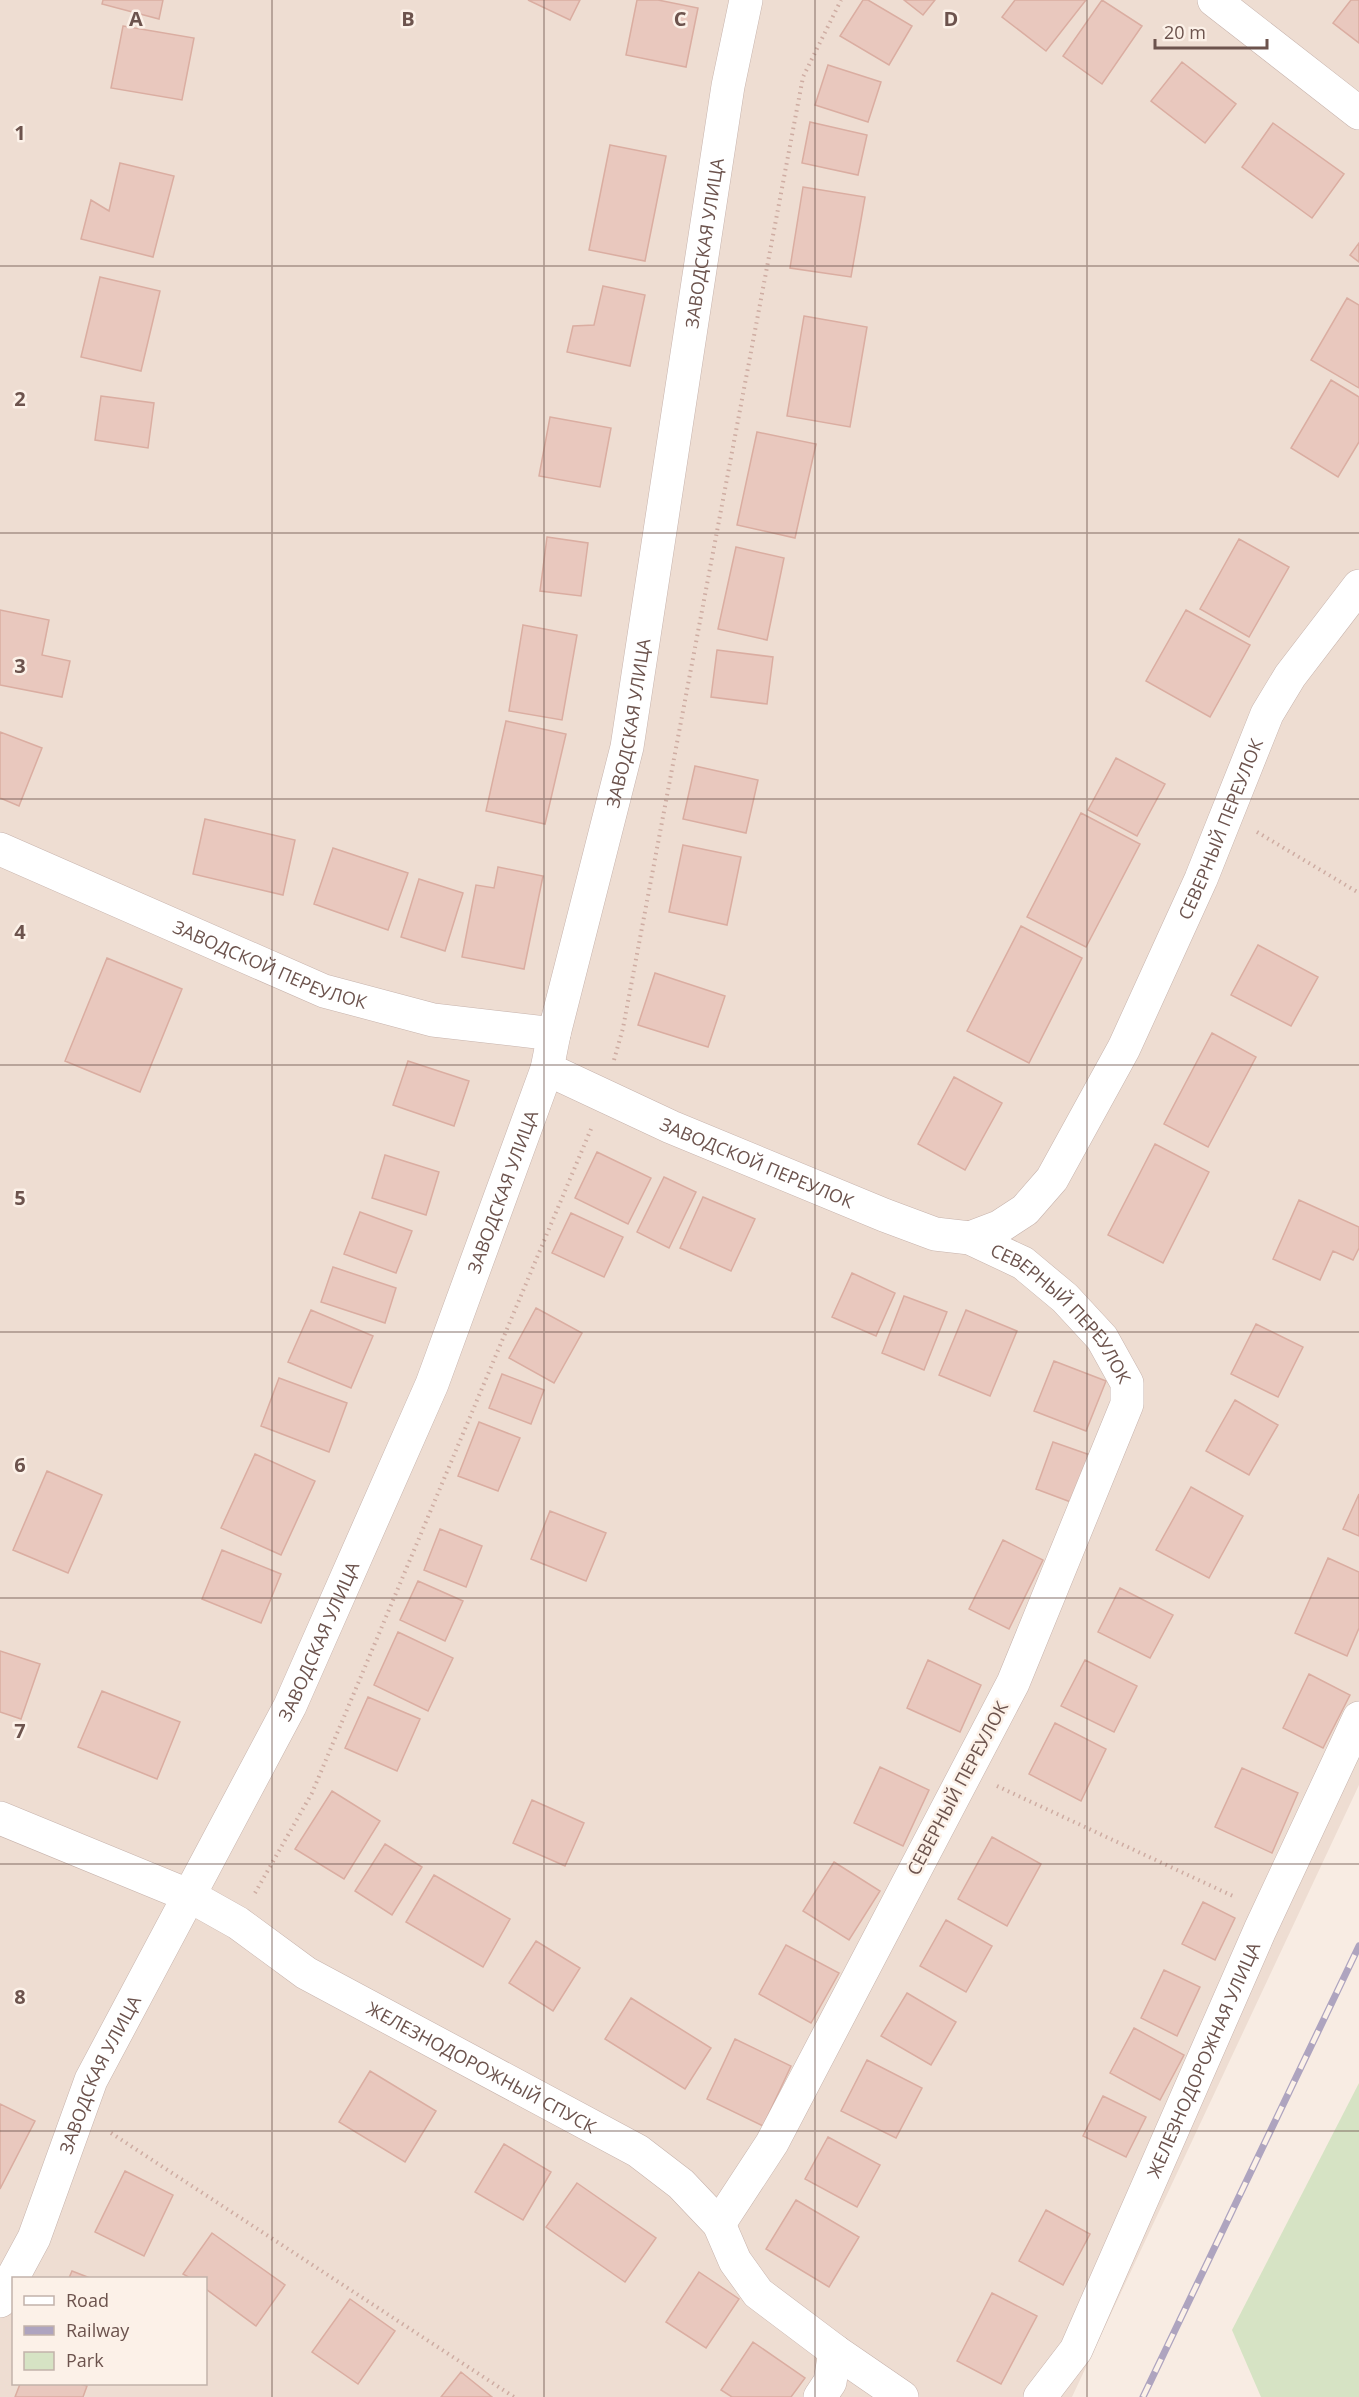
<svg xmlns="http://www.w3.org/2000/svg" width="1359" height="2397" font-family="'Open Sans',sans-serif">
<rect width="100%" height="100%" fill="#f8ece3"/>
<!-- residential -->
<path fill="#eeddd2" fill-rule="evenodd" d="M0 0H1359V1785L1072 2397H0ZM14 2278H206V2384H14Z"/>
<!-- green -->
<path fill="#d6e3c4" d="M1359 2083V2397H1261L1232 2330Z"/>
<!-- building -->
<path fill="#e9c8be" stroke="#daada1" stroke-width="1.5" d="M103 0H163L159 19 102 4Z
M528 0H580L570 20Z
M637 0H658L698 8 686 67 626 55Z
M863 0H868L912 26 889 65 840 36Z
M904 0H935L923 15Z
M1015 0H1086L1046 51 1002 17Z
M1102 0 1142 26 1102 84 1063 56Z
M1351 0H1359V43L1333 23Z
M123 26 194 38 182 100 111 88Z
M1182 62 1236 104 1205 143 1151 101Z
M828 65 881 82 868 122 815 105Z
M810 122 867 135 858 175 802 163Z
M1273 123 1344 174 1312 218 1242 167Z
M610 145 666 156 645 261 589 250Z
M120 163 174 176 153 257 81 239 91 200 109 211Z
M803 187 865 197 851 277 790 268Z
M1359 243V262L1350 255Z
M100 277 160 291 141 371 81 357Z
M603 286 645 295 630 366 567 352 573 326 594 325Z
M1347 298 1359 305V388L1311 360Z
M804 316 867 327 850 427 787 416Z
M1331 380 1359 397V442L1338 477 1291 448Z
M101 396 154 403 148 448 95 440Z
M550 417 611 428 600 487 539 476Z
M757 432 816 444 795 538 737 525Z
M547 537 588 543 581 596 540 591Z
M1239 539 1289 567 1249 637 1200 609Z
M736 547 784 558 767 640 718 629Z
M0 610 49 620 42 655 70 661 62 697 0 685Z
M1186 610 1250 645 1210 717 1146 681Z
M523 625 577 635 562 720 509 711Z
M717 650 773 657 767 704 711 697Z
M506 721 566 734 545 824 486 811Z
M0 732 42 748 19 806 0 798Z
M1116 758 1165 784 1137 836 1088 810Z
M695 766 758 780 746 833 683 819Z
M1081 813 1140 844 1086 947 1027 917Z
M205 819 295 840 283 895 193 874Z
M683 845 741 857 727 925 669 912Z
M333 848 408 873 388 930 314 904Z
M498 867 543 876 524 969 462 957 476 885 494 888Z
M419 879 463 893 445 951 401 937Z
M1021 926 1082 958 1029 1063 967 1031Z
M1258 945 1318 977 1291 1026 1231 995Z
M107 958 182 989 140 1092 65 1061Z
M655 973 725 996 708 1047 638 1025Z
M1212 1033 1256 1057 1208 1147 1164 1124Z
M408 1061 469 1081 454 1126 393 1105Z
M954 1077 1002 1103 965 1170 918 1144Z
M1155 1144 1209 1172 1163 1263 1108 1235Z
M597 1152 651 1178 628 1224 575 1198Z
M385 1155 439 1172 426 1215 372 1198Z
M664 1177 696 1192 669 1248 637 1232Z
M703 1197 755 1219 731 1271 680 1248Z
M1299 1200 1359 1227V1248L1353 1260 1333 1251 1320 1280 1273 1259Z
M360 1212 412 1231 396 1273 344 1254Z
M571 1213 623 1237 604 1277 552 1253Z
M333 1267 396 1288 385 1323 321 1302Z
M852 1273 895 1293 876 1336 832 1317Z
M904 1296 947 1312 924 1370 882 1353Z
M536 1308 582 1333 554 1383 509 1358Z
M311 1310 373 1336 351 1388 288 1362Z
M966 1310 1017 1331 990 1396 939 1375Z
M1256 1324 1303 1347 1278 1397 1231 1374Z
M1054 1361 1106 1381 1086 1431 1034 1411Z
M502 1374 544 1390 531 1424 489 1408Z
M279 1378 347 1403 329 1452 261 1426Z
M1235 1400 1278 1425 1249 1475 1206 1451Z
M479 1422 520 1438 498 1491 458 1476Z
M1053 1442 1093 1456 1076 1504 1036 1489Z
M255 1454 315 1481 281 1555 221 1528Z
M47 1471 102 1495 68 1573 13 1550Z
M1191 1487 1243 1516 1209 1578 1156 1550Z
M1359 1494V1536L1343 1529Z
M550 1511 606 1533 586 1581 531 1559Z
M440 1529 482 1546 466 1587 424 1570Z
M1003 1540 1043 1560 1009 1629 969 1609Z
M222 1550 281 1574 261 1623 202 1599Z
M1328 1558 1359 1572V1628L1347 1656 1295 1633Z
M418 1581 463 1601 445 1641 400 1620Z
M1120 1588 1173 1615 1150 1658 1098 1632Z
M398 1632 453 1658 428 1711 374 1685Z
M0 1651 40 1664 21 1719 0 1712Z
M928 1660 981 1685 960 1732 907 1708Z
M1085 1660 1137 1686 1114 1732 1061 1706Z
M1309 1674 1350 1695 1323 1748 1283 1728Z
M102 1691 180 1722 157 1779 78 1747Z
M368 1697 420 1719 397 1771 345 1748Z
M1055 1723 1106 1749 1081 1801 1029 1774Z
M880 1767 929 1790 903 1846 854 1823Z
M1242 1768 1298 1793 1272 1853 1215 1827Z
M332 1791 380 1821 344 1879 295 1849Z
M532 1800 584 1823 565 1866 513 1843Z
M992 1837 1041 1864 1007 1926 958 1899Z
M385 1844 422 1867 392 1915 355 1891Z
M834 1862 880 1891 849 1940 803 1911Z
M434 1875 510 1919 483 1967 406 1922Z
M1203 1902 1235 1918 1215 1960 1182 1944Z
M946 1920 992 1946 966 1992 920 1966Z
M536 1941 580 1968 553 2011 509 1983Z
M786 1945 839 1973 811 2023 759 1994Z
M1164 1970 1200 1987 1177 2036 1141 2018Z
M907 1993 956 2022 931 2065 881 2036Z
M631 1998 711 2048 685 2089 605 2039Z
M1134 2028 1184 2055 1160 2100 1110 2073Z
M735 2039 791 2066 763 2126 707 2099Z
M867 2060 922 2088 896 2138 841 2111Z
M370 2071 436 2111 405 2162 339 2122Z
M1103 2096 1146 2117 1126 2157 1083 2136Z
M0 2104 35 2121 0 2189Z
M828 2137 880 2165 857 2207 805 2179Z
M504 2144 551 2172 523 2220 475 2192Z
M125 2171 173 2195 144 2256 95 2232Z
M577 2183 656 2238 625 2282 546 2227Z
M796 2200 859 2237 829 2287 766 2249Z
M1046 2210 1090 2234 1063 2285 1019 2261Z
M212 2233 285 2285 256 2326 206 2289V2278H190L183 2274Z
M72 2271 90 2278H69Z
M699 2272 739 2299 706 2348 666 2322Z
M992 2293 1037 2316 1001 2384 957 2361Z
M350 2299 395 2331 358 2384 312 2352Z
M753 2342 805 2378 791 2397H732L721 2390Z
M461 2372 492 2397H441Z
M20 2384H80L87 2386 83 2397H15Z"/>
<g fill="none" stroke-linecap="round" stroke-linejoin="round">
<!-- minor casing -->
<g stroke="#c7b3ac" stroke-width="34">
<g id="minor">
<path d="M1214 0 1359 113"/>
<path id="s1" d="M0 849 324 991 433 1020 554 1034"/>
<path id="s2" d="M547 1069 671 1127 884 1215 935 1234 970 1238 1023 1263 1065 1298 1102 1338 1127 1383V1404L1013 1683 772 2143 719 2224"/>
<path id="s3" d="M970 1238 999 1227 1025 1210 1052 1179 1124 1048 1201 879 1267 714 1290 676 1359 586"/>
<path id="s4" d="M0 1818 190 1896 238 1923 306 1973 638 2151 681 2184 719 2224 735 2261 758 2293 835 2351 902 2397"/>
<path id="s5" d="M0 2301 34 2238 91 2080 290 1706 432 1384 547 1069 554 1034 627 747 728 86 746 0"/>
<path d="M820 2397 830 2382 835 2351"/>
<path id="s6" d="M1040 2397 1076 2350 1260 1930 1359 1718"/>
</g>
</g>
<!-- path -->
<path stroke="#ceaca2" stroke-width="4" stroke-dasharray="1.5 4.5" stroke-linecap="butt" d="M1257 832 1359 893
M614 1060 623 1028 803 77 841 0
M997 1786 1235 1897
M255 1893 312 1793 591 1129
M111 2133 514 2397"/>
<!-- minor -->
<use href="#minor" stroke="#fff" stroke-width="33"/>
<!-- rail casing -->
<g stroke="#aea4bf" stroke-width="7">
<path id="rail" d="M1143 2397 1359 1946"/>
</g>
<!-- rail -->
<use href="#rail" stroke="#fcf1e8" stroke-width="4.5" stroke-dasharray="14" stroke-linecap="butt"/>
</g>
<!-- grid -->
<path fill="none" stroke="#6c534d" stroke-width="1.5" stroke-opacity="0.55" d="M272 0V2397M544 0V2397M815 0V2397M1087 0V2397M0 266H1359M0 533H1359M0 799H1359M0 1065H1359M0 1332H1359M0 1598H1359M0 1864H1359M0 2131H1359"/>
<g text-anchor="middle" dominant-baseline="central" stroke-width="5" stroke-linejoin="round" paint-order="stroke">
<!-- street labels -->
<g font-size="18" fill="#6c534d" stroke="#fcf1e8">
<text stroke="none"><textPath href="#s5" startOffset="2192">ЗАВОДСКАЯ УЛИЦА</textPath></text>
<text stroke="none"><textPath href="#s5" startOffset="1706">ЗАВОДСКАЯ УЛИЦА</textPath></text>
<text stroke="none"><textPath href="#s3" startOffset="492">СЕВЕРНЫЙ ПЕРЕУЛОК</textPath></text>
<text stroke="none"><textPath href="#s1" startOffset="294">ЗАВОДСКОЙ ПЕРЕУЛОК</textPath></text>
<text stroke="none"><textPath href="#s2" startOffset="230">ЗАВОДСКОЙ ПЕРЕУЛОК</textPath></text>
<text stroke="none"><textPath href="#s5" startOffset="1220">ЗАВОДСКАЯ УЛИЦА</textPath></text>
<text stroke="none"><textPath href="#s2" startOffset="578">СЕВЕРНЫЙ ПЕРЕУЛОК</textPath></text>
<text stroke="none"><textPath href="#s5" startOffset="734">ЗАВОДСКАЯ УЛИЦА</textPath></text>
<text transform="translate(957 1788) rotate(-62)">СЕВЕРНЫЙ ПЕРЕУЛОК</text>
<text stroke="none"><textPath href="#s6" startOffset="376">ЖЕЛЕЗНОДОРОЖНАЯ УЛИЦА</textPath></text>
<text stroke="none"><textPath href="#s4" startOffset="544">ЖЕЛЕЗНОДОРОЖНЫЙ СПУСК</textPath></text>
<text stroke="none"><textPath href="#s5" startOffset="248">ЗАВОДСКАЯ УЛИЦА</textPath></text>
</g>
</g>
<g font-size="20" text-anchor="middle" font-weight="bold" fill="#6c534d" stroke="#fcf1e8" stroke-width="5" stroke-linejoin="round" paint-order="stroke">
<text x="136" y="26">A</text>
<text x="408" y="26">B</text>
<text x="680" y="26">C</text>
<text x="951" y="26">D</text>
<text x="20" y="140">1</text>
<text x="20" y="406">2</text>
<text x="20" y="673">3</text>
<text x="20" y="939">4</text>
<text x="20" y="1205">5</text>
<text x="20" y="1472">6</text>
<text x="20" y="1738">7</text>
<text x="20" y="2004">8</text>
</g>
<!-- legend -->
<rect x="12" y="2277" width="195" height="108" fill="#fcf1e8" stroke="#c2b2aa" stroke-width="1.5"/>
<rect x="24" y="2296" width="30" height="9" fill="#ffffff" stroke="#c2b2aa" stroke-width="1.5"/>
<text x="66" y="2307" font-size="18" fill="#6c534d">Road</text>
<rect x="24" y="2326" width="30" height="9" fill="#aea4bf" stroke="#c2b2aa" stroke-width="1.5"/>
<text x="66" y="2337" font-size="18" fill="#6c534d">Railway</text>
<rect x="24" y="2352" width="30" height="18" fill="#d6e3c4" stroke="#c2b2aa" stroke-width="1.5"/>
<text x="66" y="2367" font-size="18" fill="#6c534d">Park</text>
<!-- scale -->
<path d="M1155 39v9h112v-9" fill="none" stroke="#6c534d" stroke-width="3"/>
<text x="1164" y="39" font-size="18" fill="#6c534d" stroke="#fcf1e8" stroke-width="4.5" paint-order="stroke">20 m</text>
</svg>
